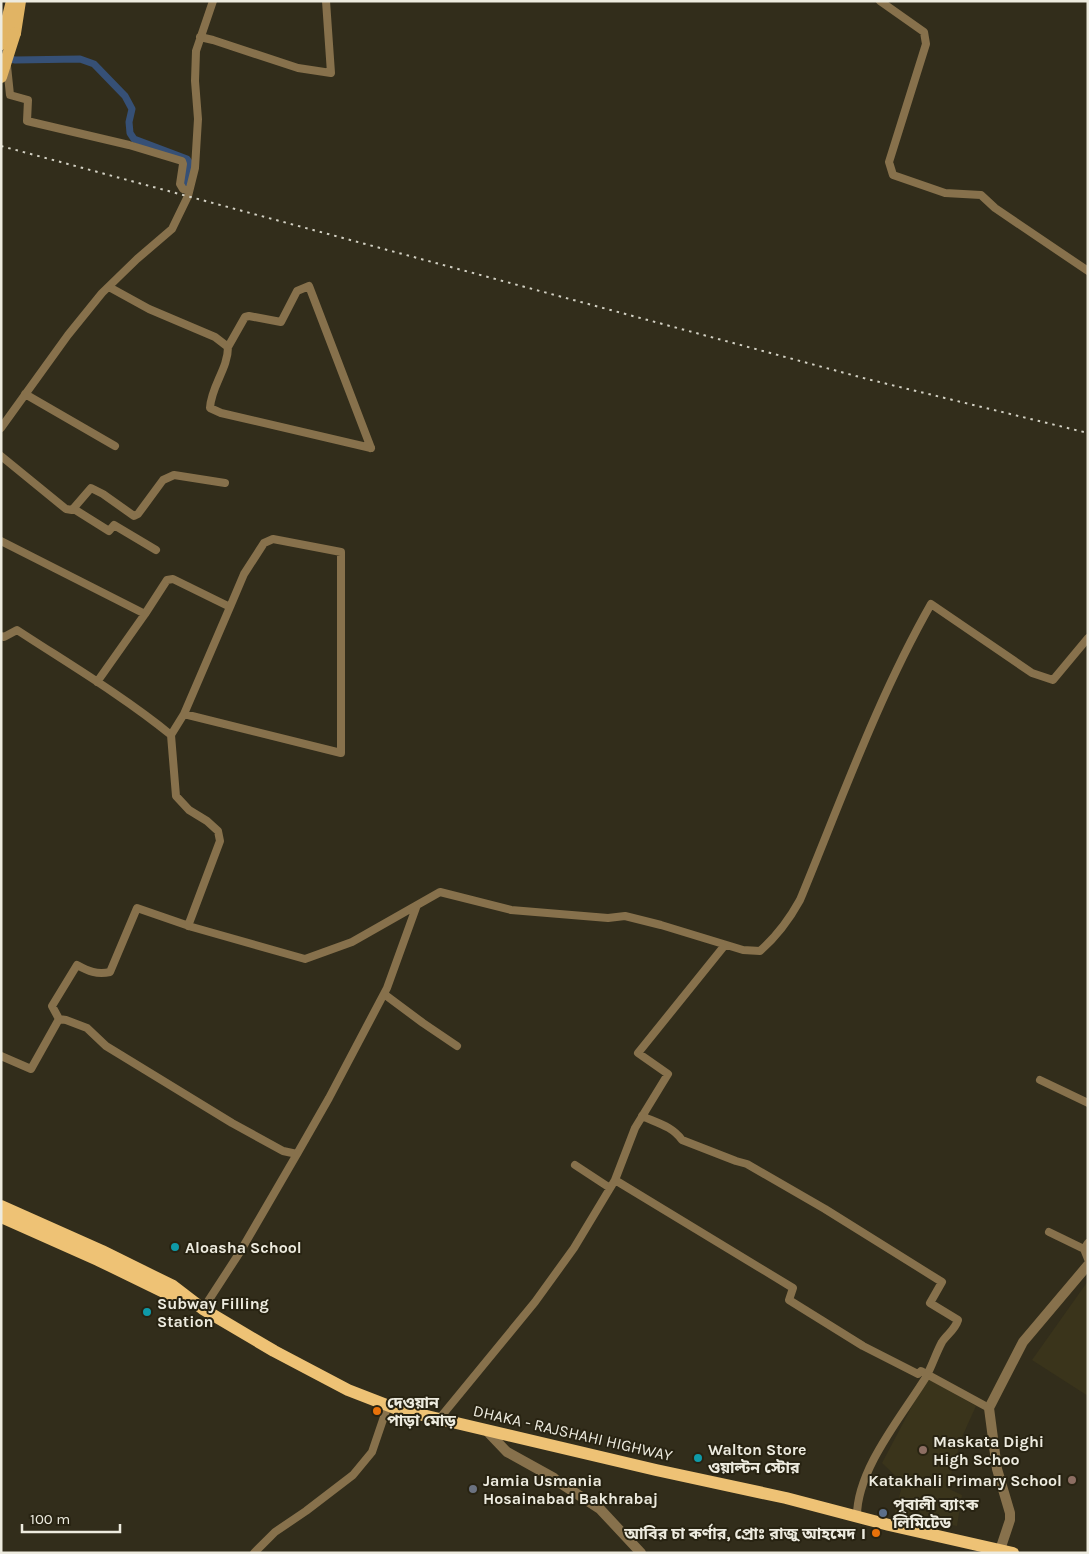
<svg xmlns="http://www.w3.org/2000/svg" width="1089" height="1554" font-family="Karla,'Noto Sans Bengali',sans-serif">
<rect width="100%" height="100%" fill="#322d1b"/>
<!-- built -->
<path fill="#3a341b" d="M1088 1281V1396L1032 1360Z
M927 1378 976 1406 962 1437 947 1488 962 1495 957 1526 894 1515 903 1483 882 1463Z"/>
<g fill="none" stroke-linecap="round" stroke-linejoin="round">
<!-- canal -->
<path stroke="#365076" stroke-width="7" d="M4 58 15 60 80 59 94 64 125 96 132 109 129 122 130 133 134 139 187 159 189 162 186 184"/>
<!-- minor -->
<path stroke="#87714c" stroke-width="8" d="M880 1 924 32 926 44 889 162 893 175 945 193 981 195 995 208 1088 271
M200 37 213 40 298 68 331 73 326 1
M7 66 10 95 28 100 27 121 129 145 182 161 183 164 180 184 183 189 189 191
M109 287 149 309 215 337 228 347C228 369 211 386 210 408L221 413 371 448
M228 347 245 317 249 316 281 322 297 291 309 286 371 448
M25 394 115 446
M1 428 68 335 102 293 137 259 172 229 188 196 195 168 198 119 195 81 196 51 213 1
M1 456 66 509 72 510 91 488 103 494 134 516 138 514 163 480 174 475 225 483
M74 509 109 531 114 525 156 550
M1 541 145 614 167 580 173 579 230 607 244 574 264 543 273 539 341 552V753L184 714 171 735 176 796 189 810 207 821 218 831 220 841 188 926
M1 636 4 637 17 630C69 664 123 696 171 735
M97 682 145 614
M184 714 230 607
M384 994 423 1023 457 1046
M59 1019 52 1006 77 965C88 971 97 975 110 972L137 908 192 927 305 959 352 942 440 892 511 910 608 918 625 916 661 925 743 950 760 951C777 936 789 920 800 900 841 801 878 697 931 604L1032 673 1053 680 1088 638
M1 1056 31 1069 59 1019 66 1020 87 1028 106 1046 232 1123 283 1151 297 1154 329 1098 387 988 417 905
M1040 1080 1088 1103
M642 1116C657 1123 672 1126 682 1140L736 1161 747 1164 825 1209 942 1282 930 1303 958 1320C955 1330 947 1334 942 1342 936 1353 932 1366 926 1377 902 1416 857 1469 857 1516
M575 1165 610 1188
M615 1180 635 1128 668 1074 638 1053 725 945
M1049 1232 1084 1249 1088 1243
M1084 1249 1088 1259
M203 1309 240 1252 297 1154
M439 1419 535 1302 574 1248 615 1180 793 1288 789 1300 863 1346 918 1374 921 1371 989 1408
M254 1553 275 1532 306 1511 353 1475 372 1452 388 1405"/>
<!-- tertiary -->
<path stroke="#87714c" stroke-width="10" d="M486 1430 507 1452 554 1478 557 1481 600 1509 641 1553
M1000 1550 1010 1520V1513L997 1469 989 1408 1023 1342 1088 1265"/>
<!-- primary -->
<path stroke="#e1b464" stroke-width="12" d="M15 33 20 1
M1 44 12 1"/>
<!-- trunk -->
<path stroke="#eec275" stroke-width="12" d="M1 1206 102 1251 173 1286 203 1309 274 1351 348 1390 397 1409 656 1470 786 1498 889 1525 1013 1553
M1 1217 98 1260 166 1293 187 1302"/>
<!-- rail -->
<path stroke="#d2d0c3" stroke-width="2" stroke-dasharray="2.5 5" stroke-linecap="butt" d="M1 146 867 379 1088 433"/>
<!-- primary-bridge -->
<path stroke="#e1b464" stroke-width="12" d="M1 77 15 33"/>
</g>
<!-- markers -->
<g fill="#0f9aa8" stroke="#282312" stroke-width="2">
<circle cx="175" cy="1247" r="5"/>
<circle cx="147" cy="1312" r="5"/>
<circle cx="698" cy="1458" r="5"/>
</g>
<g fill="#e8710a" stroke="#282312" stroke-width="2">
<circle cx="377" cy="1411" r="5"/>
<circle cx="876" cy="1533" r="5"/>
</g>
<g fill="#8d6e63" stroke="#282312" stroke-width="2">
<circle cx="923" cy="1450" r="5"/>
<circle cx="1072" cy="1480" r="5"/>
</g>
<circle fill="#6b7280" stroke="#282312" stroke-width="2" cx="473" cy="1489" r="5"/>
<circle fill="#5c6f8a" stroke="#282312" stroke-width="2" cx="883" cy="1513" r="5"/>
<g text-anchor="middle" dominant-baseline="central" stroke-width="4" stroke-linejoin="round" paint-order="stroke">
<!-- poi labels -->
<g font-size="16" font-weight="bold" fill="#edebdf" stroke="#282312" text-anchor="start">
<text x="185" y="1247">Aloasha School</text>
<text x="157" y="1303">Subway Filling<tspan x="157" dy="18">Station</tspan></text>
<text x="387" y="1402">দেওয়ান<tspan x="387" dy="18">পাড়া মোড়</tspan></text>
<text x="933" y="1441">Maskata Dighi<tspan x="933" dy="18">High Schoo</tspan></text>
<text x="708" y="1449">Walton Store<tspan x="708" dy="18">ওয়াল্টন স্টোর</tspan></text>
<text x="483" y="1480">Jamia Usmania<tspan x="483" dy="18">Hosainabad Bakhrabaj</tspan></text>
<text x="1062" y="1480" text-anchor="end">Katakhali Primary School</text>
<text x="893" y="1504">পূবালী ব্যাংক<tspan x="893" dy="18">লিমিটেড</tspan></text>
<text x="866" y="1533" text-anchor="end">আবির চা কর্ণার, প্রোঃ রাজু আহমেদ ।</text>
</g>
<!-- street labels -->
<g font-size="16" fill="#edebdf" stroke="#282312">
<text transform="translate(573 1433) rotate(13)">DHAKA - RAJSHAHI HIGHWAY</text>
</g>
</g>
<!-- border -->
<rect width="1089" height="1554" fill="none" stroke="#edebdf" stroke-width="5"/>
<!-- scale -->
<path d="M22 1524v8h98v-8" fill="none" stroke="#edebdf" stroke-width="2.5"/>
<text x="30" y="1524" font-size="15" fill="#edebdf" stroke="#282312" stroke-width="4" paint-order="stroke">100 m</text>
</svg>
